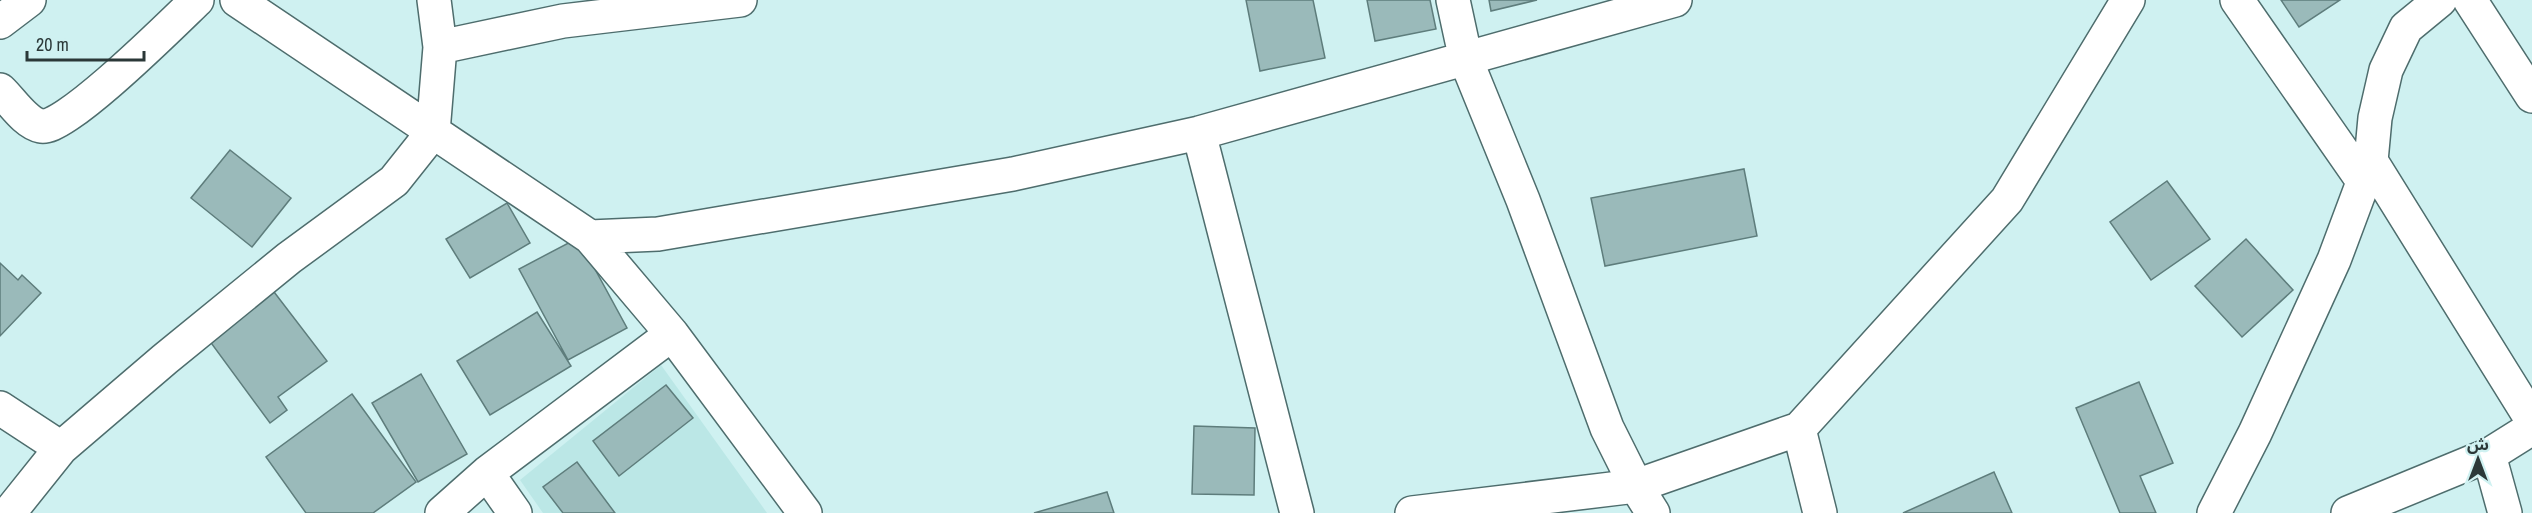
<svg xmlns="http://www.w3.org/2000/svg" width="2532" height="513" font-family="'Archivo Narrow','Noto Sans Arabic',sans-serif">
<rect width="100%" height="100%" fill="#cff1f1"/>
<!-- built -->
<path fill="#bbe7e6" d="M661 365 767 513H543L520 480Z"/>
<!-- building -->
<path fill="#9ababa" stroke="#5e7d7c" stroke-width="1.5" d="M1246 0H1313L1325 58 1260 71Z
M1367 0H1430L1436 29 1375 41Z
M1489 0H1537L1491 11Z
M2281 0H2340L2299 27Z
M230 150 291 198 252 247 191 198Z
M1744 169 1757 236 1605 266 1591 198Z
M2167 181 2210 239 2151 280 2110 222Z
M507 203 530 243 470 278 446 239Z
M578 238 627 328 568 360 519 269Z
M2246 239 2293 290 2242 337 2195 286Z
M0 263 18 280 22 275 41 293 0 336Z
M271 288 327 361 278 397 287 410 270 423 206 336Z
M537 312 571 366 490 415 457 361Z
M421 374 467 454 418 482 372 403Z
M2139 382 2173 463 2140 476 2156 513H2120L2076 408Z
M666 385 693 418 619 476 593 441Z
M352 394 416 482 373 513H306L266 457Z
M1194 426 1255 428 1254 495 1192 494Z
M577 462 615 513H563L543 487Z
M1994 472 2012 513H1903Z
M1107 492 1114 513H1034Z"/>
<g fill="none" stroke-linecap="round" stroke-linejoin="round">
<!-- minor casing -->
<g stroke="#4e6d6d" stroke-width="36">
<path id="minor" d="M237 0 590 237 672 334 805 513
M1453 0 1466 60 1523 200 1607 428 1636 486 1653 513
M2237 0 2363 181
M2470 0 2532 96
M0 22 29 0
M440 47 563 21 740 0
M0 90C11 100 25 123 41 126 64 132 175 21 197 0
M1199 133 1297 513
M2371 161 2532 420
M590 237 658 234 1013 174 1199 133 1675 0
M0 408 61 448
M2489 455 2505 513
M487 473 515 513
M9 513 61 448 165 359 289 258 394 181 433 132 440 47 434 0
M442 513 487 473 672 334
M1412 513 1636 486 1799 429
M1820 513 1799 429 2007 200 2128 0
M2214 513 2255 433 2334 260 2371 161 2375 118 2386 70 2406 28 2440 0
M2348 513 2489 455 2532 428"/>
</g>
<!-- minor -->
<use href="#minor" stroke="#fff" stroke-width="33"/>
</g>
<!-- north arrow -->
<g transform="translate(2478 459)" stroke="#cff1f1" stroke-width="4.5" paint-order="stroke">
<path d="M0-4.5L10 22L0 15L-10 22Z" fill="#2b3838"/>
<text y="-9" font-size="16" font-weight="bold" text-anchor="middle" fill="#2b3838">ش</text>
</g>
<!-- scale -->
<path d="M27 51v9h117v-9" fill="none" stroke="#2b3838" stroke-width="3"/>
<text x="36" y="51" font-size="18" fill="#2b3838" stroke="#cff1f1" stroke-width="4.5" paint-order="stroke">20 m</text>
</svg>
